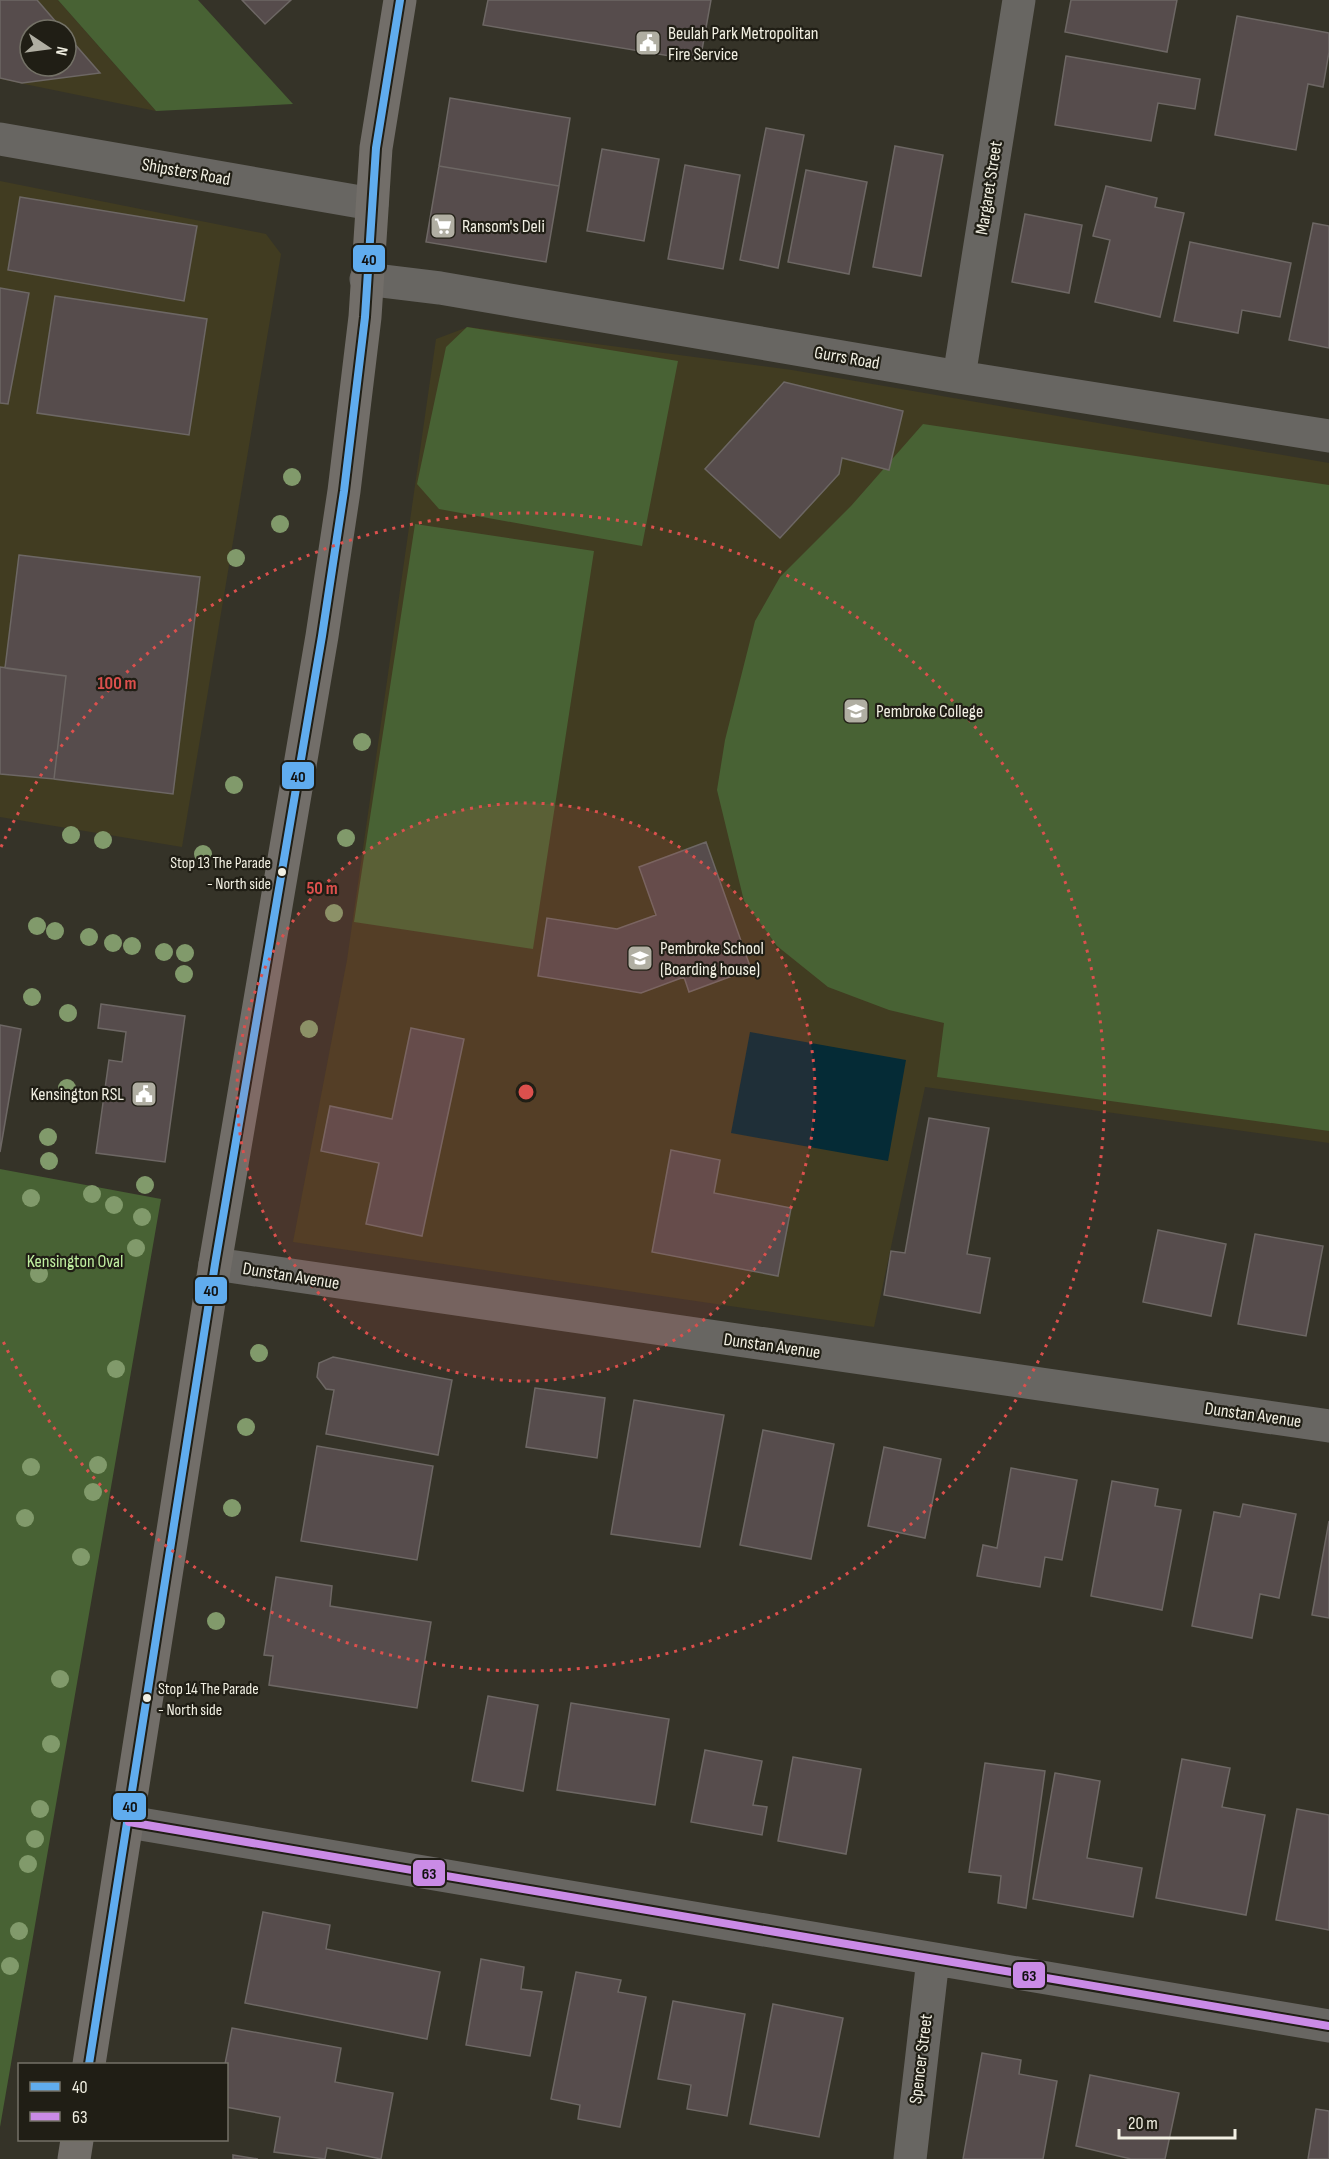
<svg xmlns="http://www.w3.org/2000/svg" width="1329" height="2159" font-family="'Sofia Sans Condensed',sans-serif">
<rect width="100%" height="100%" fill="#353328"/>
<!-- built -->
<path fill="#413c21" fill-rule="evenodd" d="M0 0H58L156 111 0 79ZM30 30H66V66H30Z
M0 181 266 234 281 254 182 847 0 817Z
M468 327 792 370 1329 463V1143L925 1087 874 1327 293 1242 347 960 436 339Z"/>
<!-- green -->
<path fill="#486234" d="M58 0H198L293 104 156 111Z
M467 327 678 361 642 546 439 509 417 484 446 347Z
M923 424 1329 485V1131L937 1077 944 1023 889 1010 828 987 777 946 744 901 717 790 725 740 755 621 780 577 851 506Z
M415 524 594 551 533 949 354 922Z
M0 1169 161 1199 0 2127Z"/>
<!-- water -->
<path fill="#052b36" d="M750 1032 906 1060 888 1161 731 1133Z"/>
<!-- building -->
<path fill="#564c4c" stroke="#6d6764" stroke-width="1.5" d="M0 0H37L63 30H30V66H66V34L100 73 22 83 0 78Z
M242 0H291L265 24Z
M488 0H711L700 61 483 25Z
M1071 0H1177L1167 52 1065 32Z
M1237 16 1329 33V52L1323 87 1308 84 1296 150 1215 135Z
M1066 56 1200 79 1195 109 1158 103 1151 141 1055 125Z
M450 98 570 118 559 186 439 166Z
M766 128 804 135 778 268 740 260Z
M895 146 943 155 921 276 873 267Z
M602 149 659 159 644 241 587 231Z
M685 165 740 175 723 269 668 259Z
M439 166 559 186 546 262 426 242Z
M806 170 867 182 849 274 788 262Z
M1106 186 1157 198 1155 207 1184 213 1160 317 1095 302 1110 240 1093 236Z
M20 197 197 226 184 301 8 270Z
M1025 214 1082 225 1069 293 1012 282Z
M1313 223 1329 226V348L1289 340Z
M1190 242 1291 263 1280 317 1242 310 1238 333 1174 321Z
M0 288 29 293 8 404 0 403Z
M55 296 207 319 189 435 37 413Z
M784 382 903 411 889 470 842 458 839 474 780 538 705 469Z
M19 555 200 577 173 794 54 779 66 676 5 668Z
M0 667 66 676 54 779 0 774Z
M706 842 751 969 689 992 684 977 641 993 538 976 547 918 617 929 656 915 639 867Z
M101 1004 185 1016 165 1162 96 1153 109 1060 122 1062 126 1032 98 1028Z
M0 1025 21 1029 0 1152Z
M411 1028 464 1039 422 1236 366 1224 379 1163 321 1151 330 1106 392 1119Z
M929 1118 989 1128 967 1254 990 1258 980 1313 884 1295 891 1251 905 1253Z
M671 1150 720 1160 714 1193 791 1208 778 1276 652 1252Z
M1158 1230 1226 1244 1211 1316 1143 1302Z
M1255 1234 1323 1246 1306 1336 1238 1324Z
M333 1357 452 1380 438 1455 326 1434 334 1390 326 1389 317 1377 319 1363Z
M535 1388 605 1398 597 1458 526 1447Z
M634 1400 724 1415 700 1547 611 1534Z
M763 1430 834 1444 811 1559 740 1545Z
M317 1446 433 1466 417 1560 301 1541Z
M884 1447 941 1459 925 1538 868 1526Z
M1011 1468 1077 1480 1062 1560 1045 1557 1040 1587 977 1576 983 1545 997 1548Z
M1112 1481 1158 1489 1155 1506 1181 1510 1162 1610 1091 1596Z
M1243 1504 1296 1514 1279 1598 1260 1594 1252 1638 1192 1626 1214 1512 1240 1517Z
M1329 1521V1618L1312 1615Z
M276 1577 332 1586 330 1606 431 1622 417 1708 269 1685 273 1656 264 1655Z
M488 1696 538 1705 523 1791 472 1781Z
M571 1703 669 1719 655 1805 557 1790Z
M705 1750 762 1761 753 1805 767 1807 762 1835 691 1822Z
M793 1757 861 1769 846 1854 778 1841Z
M1182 1759 1230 1768 1222 1807 1265 1815 1246 1915 1156 1898Z
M985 1763 1045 1771 1026 1908 998 1903 1001 1876 969 1872Z
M1055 1773 1100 1781 1087 1858 1142 1868 1133 1917 1033 1899Z
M1297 1809 1329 1815V1930L1276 1920Z
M263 1912 330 1925 326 1949 440 1972 427 2039 245 2003Z
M481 1959 524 1967 521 1989 542 1992 530 2056 466 2045Z
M576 1972 621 1980 618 1992 646 1997 620 2127 578 2119 580 2105 551 2099Z
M673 2001 745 2014 727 2116 687 2109 691 2085 658 2079Z
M773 2004 843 2018 819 2137 750 2124Z
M232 2028 341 2048 335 2082 393 2093 381 2159 327 2148 325 2159 274 2152 280 2117 226 2107 225 2064Z
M982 2053 1021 2060 1019 2074 1057 2081 1043 2159H963Z
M1090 2075 1179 2093 1165 2159H1131L1076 2146Z
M1316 2109 1329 2111V2159H1308Z
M233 2155 258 2159H233Z"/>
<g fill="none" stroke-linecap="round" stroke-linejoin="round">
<!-- minor -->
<path stroke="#686662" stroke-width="33" d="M0 139 372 204
M366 279 440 288 959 377 1329 436
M959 377 1019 0
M215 1264 1329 1426
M129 1822 1329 2026
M910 2159 933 1959"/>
<!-- major -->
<path stroke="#726e69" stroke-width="33" d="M89 2064 215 1264 322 636 344 491 365 317 376 148 400 0
M74 2159 77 2140"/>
<!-- bus-1 casing -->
<g stroke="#201e15" stroke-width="12">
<path id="bus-1" d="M89 2064 215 1264 322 636 344 491 365 317 376 148 400 0"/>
</g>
<!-- bus-2 casing -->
<g stroke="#201e15" stroke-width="12">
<path id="bus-2" d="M129 1822 1329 2026"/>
</g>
<!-- bus-1 -->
<use href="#bus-1" stroke="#60acee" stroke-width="8"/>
<!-- bus-2 -->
<use href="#bus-2" stroke="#ca8be6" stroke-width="8"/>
</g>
<!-- trees -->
<g fill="#819a6b">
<circle cx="292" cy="477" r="9"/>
<circle cx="280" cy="524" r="9"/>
<circle cx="236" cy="558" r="9"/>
<circle cx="362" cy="742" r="9"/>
<circle cx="234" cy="785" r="9"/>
<circle cx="71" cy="835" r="9"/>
<circle cx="346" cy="838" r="9"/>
<circle cx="103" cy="840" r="9"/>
<circle cx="203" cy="854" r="9"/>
<circle cx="334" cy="913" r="9"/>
<circle cx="37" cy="926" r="9"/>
<circle cx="55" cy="931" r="9"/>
<circle cx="89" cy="937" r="9"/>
<circle cx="113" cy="943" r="9"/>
<circle cx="132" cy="946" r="9"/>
<circle cx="164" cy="952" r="9"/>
<circle cx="185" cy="953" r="9"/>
<circle cx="184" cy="974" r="9"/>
<circle cx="32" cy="997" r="9"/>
<circle cx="68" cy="1013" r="9"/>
<circle cx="309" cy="1029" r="9"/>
<circle cx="67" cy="1088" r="9"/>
<circle cx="48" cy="1137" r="9"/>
<circle cx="49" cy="1161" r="9"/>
<circle cx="145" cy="1185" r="9"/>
<circle cx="92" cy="1194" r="9"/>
<circle cx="31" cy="1198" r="9"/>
<circle cx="114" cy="1205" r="9"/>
<circle cx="142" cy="1217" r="9"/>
<circle cx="136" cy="1248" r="9"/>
<circle cx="39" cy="1274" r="9"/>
<circle cx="259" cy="1353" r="9"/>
<circle cx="116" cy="1369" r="9"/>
<circle cx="246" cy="1427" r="9"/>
<circle cx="98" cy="1465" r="9"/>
<circle cx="31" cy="1467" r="9"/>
<circle cx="93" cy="1492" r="9"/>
<circle cx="232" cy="1508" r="9"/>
<circle cx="25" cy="1518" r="9"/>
<circle cx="81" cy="1557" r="9"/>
<circle cx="216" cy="1621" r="9"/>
<circle cx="60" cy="1679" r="9"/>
<circle cx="51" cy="1744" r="9"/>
<circle cx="40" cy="1809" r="9"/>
<circle cx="35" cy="1839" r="9"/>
<circle cx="28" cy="1864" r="9"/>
<circle cx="19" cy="1931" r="9"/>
<circle cx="10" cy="1966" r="9"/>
</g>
<!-- distance rings -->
<circle cx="526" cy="1092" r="289" fill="#dc504d" fill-opacity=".12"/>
<g fill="none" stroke="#dc504d" stroke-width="3" stroke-dasharray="3 6">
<circle cx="526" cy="1092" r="289"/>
<path d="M1 847A579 579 0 1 1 1 1337"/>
</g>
<!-- icons -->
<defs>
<g id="civic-square" transform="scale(1.35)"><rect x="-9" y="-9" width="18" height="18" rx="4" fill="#b0aea2" stroke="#201e15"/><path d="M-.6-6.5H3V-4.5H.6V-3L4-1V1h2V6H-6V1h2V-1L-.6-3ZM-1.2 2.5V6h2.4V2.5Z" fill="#fff"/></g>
<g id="supermarket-square" transform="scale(1.35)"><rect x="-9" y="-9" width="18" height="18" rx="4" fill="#b0aea2" stroke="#201e15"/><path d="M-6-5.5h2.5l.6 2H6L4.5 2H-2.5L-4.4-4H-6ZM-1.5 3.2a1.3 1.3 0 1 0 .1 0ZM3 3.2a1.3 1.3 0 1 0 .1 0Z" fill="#fff"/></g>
<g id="school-square" transform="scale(1.35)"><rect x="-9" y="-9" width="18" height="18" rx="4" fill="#b0aea2" stroke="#201e15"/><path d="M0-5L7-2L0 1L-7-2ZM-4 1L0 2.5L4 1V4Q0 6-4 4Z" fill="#fff"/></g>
</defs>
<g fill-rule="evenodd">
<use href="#civic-square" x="648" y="43"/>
<use href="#supermarket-square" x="443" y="226"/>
<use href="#school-square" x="856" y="711"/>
<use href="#school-square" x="640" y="958"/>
<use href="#civic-square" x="144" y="1094"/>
</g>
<!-- markers -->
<g fill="#f2f0e3" stroke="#201e15" stroke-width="2">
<circle cx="282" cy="872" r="5"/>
<circle cx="147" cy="1698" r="5"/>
</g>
<g text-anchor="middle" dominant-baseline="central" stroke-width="4.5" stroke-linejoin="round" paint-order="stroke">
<!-- bus labels -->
<g font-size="16" fill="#f2f0e3" stroke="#201e15" text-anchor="end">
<text x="271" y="863">Stop 13 The Parade<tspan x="271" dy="21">- North side</tspan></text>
<text x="158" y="1689" text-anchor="start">Stop 14 The Parade<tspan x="158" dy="21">- North side</tspan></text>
</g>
<!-- poi labels -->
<g font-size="18" fill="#f2f0e3" stroke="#201e15" text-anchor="start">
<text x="668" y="33">Beulah Park Metropolitan<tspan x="668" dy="21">Fire Service</tspan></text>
<text x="462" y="226">Ransom's Deli</text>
<text x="876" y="711">Pembroke College</text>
<text x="660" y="948">Pembroke School<tspan x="660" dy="21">(Boarding house)</tspan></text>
<text x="124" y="1094" text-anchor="end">Kensington RSL</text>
</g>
<!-- street labels -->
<g font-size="18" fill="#f2f0e3" stroke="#201e15">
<text transform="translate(186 172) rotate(10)">Shipsters Road</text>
<text transform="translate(989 188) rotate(-81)">Margaret Street</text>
<text transform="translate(847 358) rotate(10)">Gurrs Road</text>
<text transform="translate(291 1276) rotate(9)">Dunstan Avenue</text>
<text transform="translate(772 1346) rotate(8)">Dunstan Avenue</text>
<text transform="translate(1253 1415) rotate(8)">Dunstan Avenue</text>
<text transform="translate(921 2059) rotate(-83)">Spencer Street</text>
</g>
<!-- park labels -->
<g font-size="18" fill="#c0efa1" stroke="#201e15">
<text x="75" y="1261">Kensington Oval</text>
</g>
</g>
<circle cx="526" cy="1092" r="9" fill="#dc504d" stroke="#201e15" stroke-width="3"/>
<g font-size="18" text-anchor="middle" font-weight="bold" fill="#dc504d" stroke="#201e15" stroke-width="4.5" stroke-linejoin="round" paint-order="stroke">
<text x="117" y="689">100 m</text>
<text x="322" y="894">50 m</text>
</g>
<g stroke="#201e15" stroke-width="2">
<rect x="352" y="244" width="34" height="29" rx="6" fill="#60acee"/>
<rect x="281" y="761" width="34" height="29" rx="6" fill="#60acee"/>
<rect x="194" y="1276" width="34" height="29" rx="6" fill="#60acee"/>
<rect x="112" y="1792" width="35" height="29" rx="6" fill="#60acee"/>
<rect x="412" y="1859" width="34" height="28" rx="6" fill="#ca8be6"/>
<rect x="1012" y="1961" width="34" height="28" rx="6" fill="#ca8be6"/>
</g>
<g font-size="16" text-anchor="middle" font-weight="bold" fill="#111">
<text x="369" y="265">40</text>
<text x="298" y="782">40</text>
<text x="211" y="1296">40</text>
<text x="130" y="1812">40</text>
<text x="429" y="1879">63</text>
<text x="1029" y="1981">63</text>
</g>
<!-- legend -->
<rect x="18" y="2063" width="210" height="78" fill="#201e15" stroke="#747267" stroke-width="1.5"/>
<rect x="30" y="2082" width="30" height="9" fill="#60acee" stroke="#747267" stroke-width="1.5"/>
<text x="72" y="2093" font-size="18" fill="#f2f0e3">40</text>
<rect x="30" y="2112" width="30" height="9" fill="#ca8be6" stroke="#747267" stroke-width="1.5"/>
<text x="72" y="2123" font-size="18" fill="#f2f0e3">63</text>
<!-- north arrow -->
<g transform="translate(48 48) rotate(103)"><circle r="28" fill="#201e15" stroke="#747267" stroke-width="1.5"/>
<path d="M0-4.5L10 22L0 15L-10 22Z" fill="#b0aea2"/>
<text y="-9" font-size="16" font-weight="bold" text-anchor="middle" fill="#f2f0e3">N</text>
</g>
<!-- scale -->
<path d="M1119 2129v9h116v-9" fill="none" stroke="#f2f0e3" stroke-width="3"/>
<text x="1128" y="2129" font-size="18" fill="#f2f0e3" stroke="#201e15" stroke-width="4.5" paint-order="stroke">20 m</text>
</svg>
